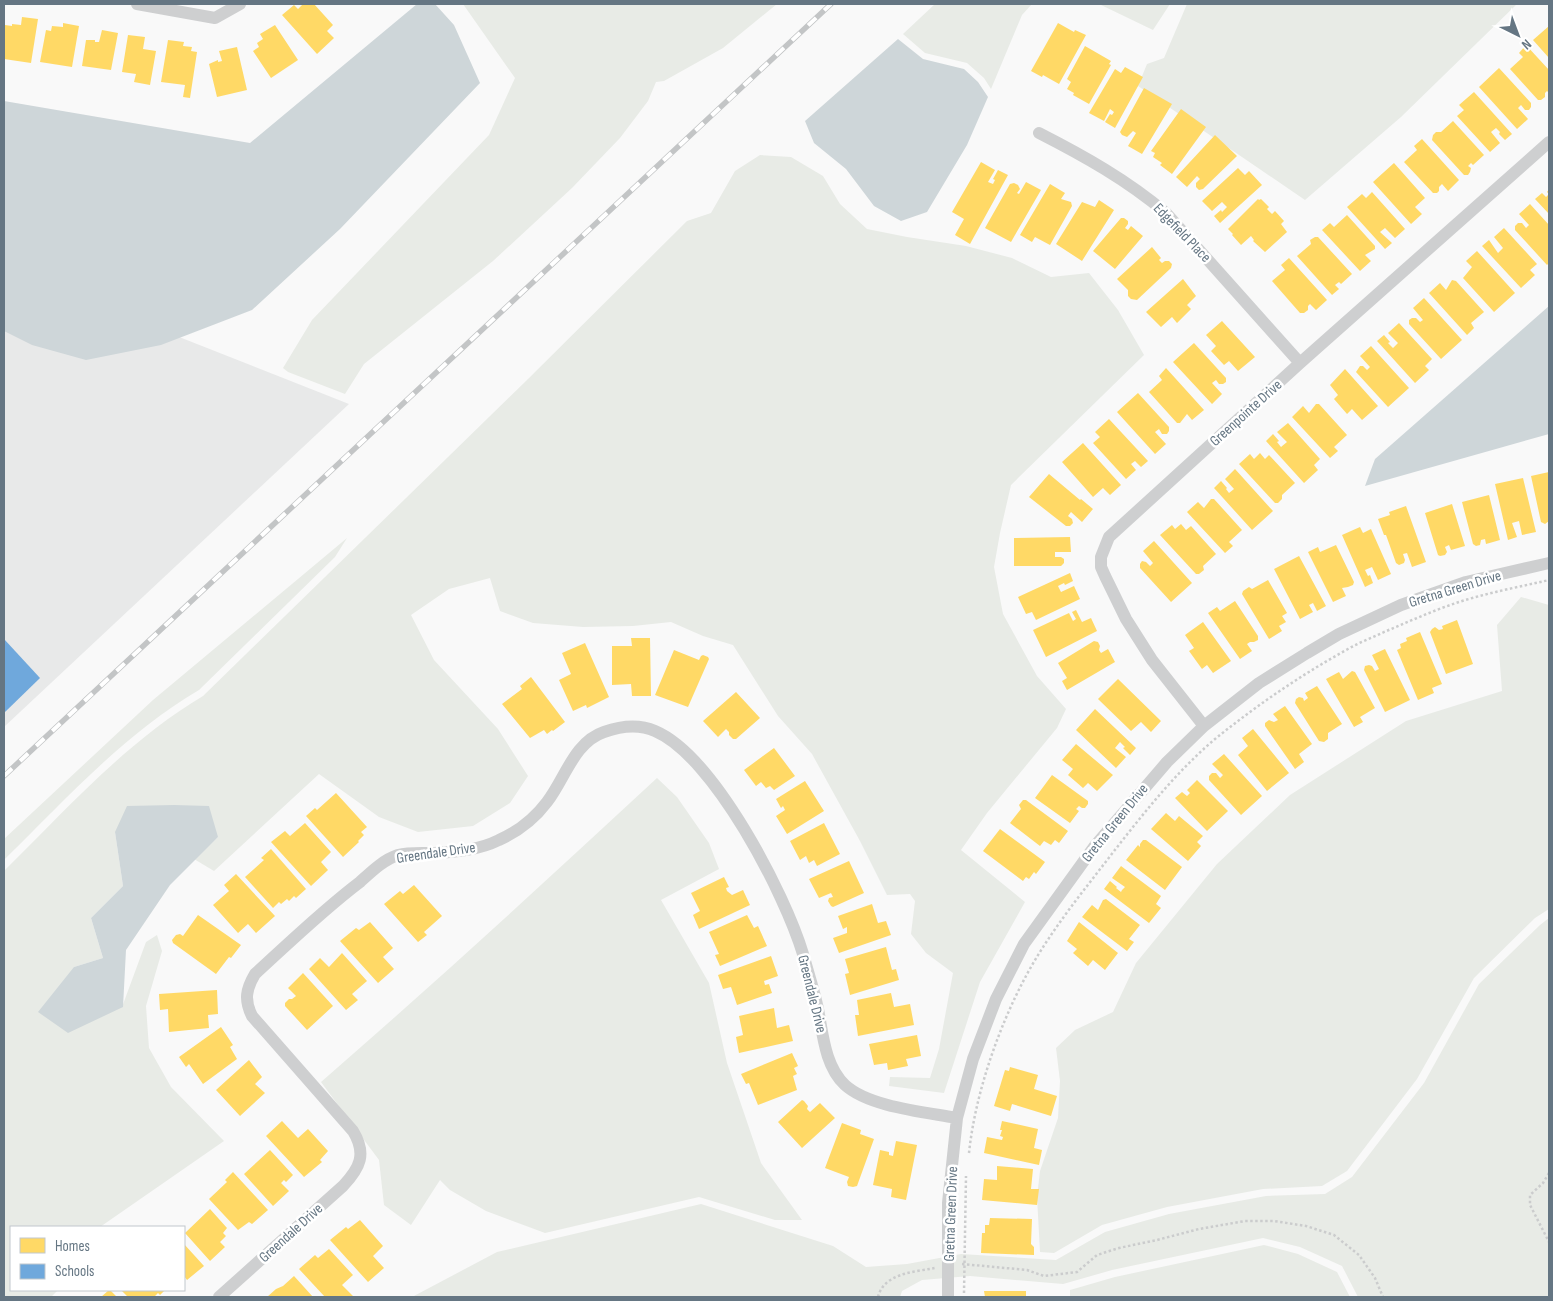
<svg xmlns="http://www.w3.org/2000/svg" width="1553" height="1301" font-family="'Sofia Sans Condensed',sans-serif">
<rect width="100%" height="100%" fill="#f9f9f9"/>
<!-- built -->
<path fill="#e8e9e9" d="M4 268 349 404 4 727Z"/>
<!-- green -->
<path fill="#e8ebe6" d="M463 4H777L723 48 664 81 656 82 648 101 620 138 572 188 493 261 364 364 345 394 288 372 283 368 312 320 489 135 515 78Z
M935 4H1032L1022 15 991 89 984 78 967 63 925 53 903 34Z
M1099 4H1170L1153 30Z
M1187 4H1517L1401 117 1305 200 1138 86 1147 64 1164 58Z
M760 155 791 157 823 176 840 204 867 229 907 237 966 246 1012 258 1051 277 1089 273 1118 310 1144 355 1011 485 1000 533 994 567 1003 614 1037 676 1066 709 1057 728 987 813 961 850 1025 902 980 982 944 1093 889 1086 890 1077 930 1078 939 1049 953 973 926 953 911 934 915 901 910 894 887 895 860 841 812 754 778 716 733 645 703 636 671 622 633 626 583 627 533 623 500 611 490 578 449 589 411 615 434 660 498 729 528 776 510 803 473 826 418 832 379 817 319 774 214 871 194 859 218 837 115 832 123 886 91 918 103 958 74 967 122 1007 146 942 157 935 162 951 146 1006 149 1048 171 1087 224 1141 100 1227H11V1290H58L51 1297H4V871C67 809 127 741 203 696L527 380 687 221 711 213 735 171Z
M347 538 335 557 199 690C124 734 65 800 4 860V839L153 700Z
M1521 597 1549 605V909L1535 918 1474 978 1417 1079 1347 1171 1322 1186 1263 1189 1167 1207 1102 1225 1054 1253 1040 1252 1037 1197 1040 1171 1058 1118 1060 1081 1056 1048 1075 1030 1113 1012 1136 963 1217 864 1290 795 1406 721 1502 691 1497 625Z
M657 778 677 797 709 843 719 869 661 900 709 983 727 1063 761 1163 802 1220H775L699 1197 545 1233 486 1211 450 1190 440 1180 411 1225 384 1205 379 1160 321 1082C435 983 546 881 657 778Z
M1549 918V1297H1358L1342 1266 1300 1247 1263 1238 1112 1270 1063 1284 970 1276 922 1280 902 1291 900 1297H412L497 1252 701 1204 833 1246 866 1267 907 1264 961 1254 1056 1260 1105 1232 1169 1214 1266 1196 1325 1194 1352 1177 1424 1083 1479 984 1540 925Z
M1264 1245 1298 1254 1337 1272 1350 1297H1070V1290L1115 1277Z"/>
<!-- water -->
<path fill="#ced6d9" d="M417 4H435L454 25 480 83 340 229 252 310 161 345 86 360 32 345 4 331V101L250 143Z
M898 39 923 59 964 69 978 82 988 97 967 145 927 212 901 221 874 206 846 169 814 143 805 121Z
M1549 306V434L1365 486 1375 459Z
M174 805 209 806 218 837 170 885 126 950 123 1007 68 1033 38 1012 74 967 103 958 91 918 123 886 115 832 127 806Z"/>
<!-- homes -->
<path fill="#ffd966" d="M303 4H314L333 25 327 31 334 38 317 54 282 15 294 5 298 9Z
M22 17 38 19 31 63 4 59 5 25 12 26V24L21 25Z
M63 23 79 26 72 67 40 62 46 30 51 31 52 26 63 27Z
M1058 23 1074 32 1075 30 1086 35 1059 84 1043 75 1042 77 1031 71Z
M275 25 298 60 271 78 253 51 259 47 257 43 263 39 260 34Z
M1549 26V58L1533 40Z
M102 30 118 33 111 70 82 66 86 40H95V42H99Z
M128 35 145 37 143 49 156 51 150 85 134 82 136 74 122 72Z
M168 40 184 42 183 46 192 47 191 51 197 52 190 98 183 97 185 85 161 82Z
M1526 45 1549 70V93L1547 91 1545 93V97L1541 100H1538L1510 69 1523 57 1519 53Z
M1085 46 1111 61 1109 64 1111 65 1089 104 1073 95 1074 93 1067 89 1071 82 1067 79Z
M237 47 247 90 217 97 209 64 218 60V62L222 61 219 51Z
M1125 67 1143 77 1115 128 1105 122 1110 114 1112 115 1114 112 1110 109 1104 121 1089 113 1115 69 1121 73Z
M1499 68 1531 103V107L1529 110H1525L1521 105 1518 108 1528 119 1517 129 1479 87Z
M1144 88 1172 104 1142 154 1128 146 1136 133 1133 131 1127 137 1122 135 1120 132Z
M1474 92 1512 134 1505 140 1499 134 1500 132 1496 128 1491 132 1500 143 1490 152 1457 116 1464 110 1459 105Z
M1181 109 1206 127 1172 174 1160 165 1162 163 1153 157 1155 153 1151 151Z
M1453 121 1484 155 1473 165 1471 163 1468 166 1471 168 1470 172 1468 175H1464L1432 140 1433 135 1436 132H1441Z
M1215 135 1237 156 1203 189 1199 190 1196 187V183L1200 179 1197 176 1187 187 1176 177Z
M1422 139 1459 180 1448 191 1442 184 1439 187V191L1437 193H1433L1404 162 1417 150 1414 146Z
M981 162 995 170 988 182 993 184 995 180 993 179 998 170 1008 175 970 244 955 235 964 219 952 212Z
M1394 163 1425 198 1415 207 1422 214 1411 224 1373 182Z
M1238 168 1245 175 1249 171 1262 185 1220 223 1214 216 1221 210 1222 212 1227 207 1222 202 1212 211 1202 201Z
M1026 182 1041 190 1011 242 985 228 1010 184 1014 183 1018 185 1020 189 1017 193 1019 194Z
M1050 184 1065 193 1061 199 1071 202 1072 206 1050 245 1035 237 1032 242 1020 235Z
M1549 189V214L1535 199 1542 193 1546 197 1549 194 1547 192Z
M1372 192 1405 229 1395 238 1385 228 1380 232 1392 243 1385 249 1347 207 1362 194 1366 198Z
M1258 199 1259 200 1261 199 1269 207 1267 209 1272 214 1275 211 1284 221 1281 224 1287 232 1265 252 1253 241 1254 240 1251 236 1241 245 1232 235 1233 234 1228 229Z
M1099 200 1114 210 1082 261 1056 244 1082 202 1095 207Z
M1530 204 1549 225V263L1547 265 1515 230V226L1518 223H1522L1526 228 1529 225 1519 214Z
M1347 215 1375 246V249L1365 255 1371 261 1360 271 1322 230 1330 223 1334 227Z
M1121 218H1124L1128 221V224L1125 228 1128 230 1131 226 1143 236 1115 269 1093 251Z
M1504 228 1537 264 1530 270 1535 275 1521 288 1482 246 1489 240 1498 253 1503 248 1494 237Z
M1315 237H1318L1352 274 1341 284 1339 282 1335 285 1339 289 1332 295 1297 256 1311 244 1310 240Z
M1152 247 1161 258 1159 260 1162 263 1165 261H1169L1172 264 1171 268 1137 300 1131 299 1128 296V290L1117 279Z
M1477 251 1515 293 1494 312 1463 278 1472 267 1466 261Z
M1289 258 1327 300 1316 310 1310 304 1308 306V310L1304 313H1300L1272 281 1285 270 1281 265Z
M1183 279 1196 296 1187 305 1191 309 1177 323 1172 317 1161 327 1146 312Z
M1452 280 1456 281 1484 312 1471 323 1474 328 1467 335 1429 293 1440 283 1446 290Z
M1424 298 1462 340 1441 359 1409 324V320L1412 318H1416L1420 322 1423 320 1413 308Z
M1222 321 1255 357 1238 371 1229 361 1224 365 1211 351 1216 346 1206 335Z
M1399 323 1432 359 1425 366 1429 370 1415 383 1377 341 1384 335 1390 342 1388 343 1393 348 1398 343 1388 333Z
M1194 343 1226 378V382L1223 384H1219L1216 380 1212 383 1222 394 1212 404 1173 362Z
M1371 346 1409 388 1388 407 1356 372 1360 366H1363L1367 370 1370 367 1360 356Z
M1166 368 1204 410 1192 420 1187 414 1180 423H1177L1149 392 1162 380 1159 376Z
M1345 369 1378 406 1362 420 1352 409 1347 414 1334 399 1338 395 1330 385Z
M1138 393 1169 427V431L1167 434H1162L1159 429 1155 432 1166 444 1155 454 1117 412Z
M1316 404H1319L1347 435 1334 447 1338 451 1330 458 1292 417 1303 406 1309 413Z
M1109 419 1148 461 1141 467 1135 461 1131 464 1136 470 1126 479 1093 443 1100 437 1095 432Z
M1288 423 1320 459 1314 465 1318 470 1304 483 1266 441 1273 434 1279 441 1277 442 1281 447 1287 442 1277 432Z
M1083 443 1121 485 1110 495 1103 488 1093 497 1062 462Z
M1260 453 1265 459 1269 455 1295 483 1282 495V499L1278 503H1275L1239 464 1250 454 1254 459Z
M1235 469 1273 511 1252 530 1214 488 1221 481 1227 488 1226 489 1229 493 1234 489 1225 479Z
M1549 472V521L1545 524 1541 522 1531 476Z
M1049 474 1080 500 1081 499 1093 509 1082 522 1071 512 1068 516 1072 519 1073 523 1070 526H1066L1029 497Z
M1523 478 1536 532 1522 535 1519 521 1512 523 1517 537 1508 540 1495 484Z
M1489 495 1500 540 1486 544 1485 539 1481 540 1480 545 1476 546 1473 544 1462 502Z
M1211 499H1214L1242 530 1229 542 1233 546 1225 553 1187 512 1198 502 1204 508Z
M1452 504 1465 546 1451 550 1449 545 1445 547 1447 552 1445 555 1440 556 1438 555 1425 513Z
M1406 506 1426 562 1412 567 1407 553 1403 554 1405 560 1404 563 1399 565 1396 563 1386 535H1384L1378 519 1390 515 1389 512Z
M1181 524 1186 530 1191 526 1216 554 1203 566 1204 570 1199 574H1196L1160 535 1172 525 1175 529Z
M1360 527 1363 533 1371 529 1391 574 1378 580 1372 567 1365 570 1368 576 1370 575 1373 583 1365 587 1342 535Z
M1070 537 1071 552H1055V557H1061L1064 559V563L1061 566H1014V538Z
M1154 541 1192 583 1171 602 1140 568V564L1142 561 1146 562 1150 566 1153 563 1143 551Z
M1336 545 1354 582 1353 585 1348 587 1342 588 1346 596 1333 602 1308 552 1318 547 1320 552Z
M1299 556 1326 606 1317 611 1313 603 1309 605 1313 612 1300 619 1274 569Z
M1070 573 1073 581 1065 585 1064 583 1058 586 1061 592 1074 586 1080 599 1036 620 1032 612 1026 614 1018 597Z
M1268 580 1287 613 1282 616 1286 622 1279 626 1282 631 1269 639 1242 594 1243 591 1249 587 1252 589Z
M1235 601 1258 636V640L1254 642H1250L1247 644 1252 651 1240 659 1208 613 1217 607 1220 611Z
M1076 610 1082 622 1091 618 1097 631 1046 657 1033 630 1069 613 1073 621 1076 619 1072 612Z
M1457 620 1473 664 1446 674 1430 632 1432 629 1435 627 1439 630 1443 629 1442 626Z
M1203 622 1231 661 1213 673 1207 665 1202 669 1189 651 1194 648 1185 635Z
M1420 632 1442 684 1432 688 1434 693 1418 700 1397 650 1401 648 1400 644 1407 641 1406 638Z
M631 638H650L651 696H632L631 684 612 685V646H632Z
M1094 641 1098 642 1100 646 1099 650 1101 653 1108 649 1115 662 1067 690 1062 681 1067 678 1058 663Z
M585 643 609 697 587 708 586 705 573 711 559 680 571 674 562 653Z
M1385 649 1410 700 1385 712 1364 670 1365 666 1369 665 1372 666 1375 671 1379 669 1372 655Z
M674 650 699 660 701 656 703 655 708 657 709 659 688 707 655 695Z
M1352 671 1355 672 1375 708 1360 717 1363 722 1354 727 1326 679 1339 672 1343 679Z
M531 677 565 722 553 731 552 730 547 734 544 730 530 738 502 704 522 689 520 686Z
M1118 679 1161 721 1151 732 1141 722 1131 731 1098 699Z
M1317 686 1342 724 1328 733V739L1324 742 1319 741 1295 703 1296 699 1299 697 1303 698 1304 701 1308 698 1305 693Z
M736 692 760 718 736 739H733L729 735V732L726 729 718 737 703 721Z
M1285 706 1312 744 1299 754 1304 762 1295 769 1265 726V723L1269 720 1274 722 1278 720 1273 714Z
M1095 709 1136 748 1130 755 1123 748 1125 747 1120 742 1115 748 1126 757 1116 768 1076 730Z
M1253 729 1289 773 1267 791 1238 755 1248 746 1242 738Z
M1076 744 1113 775 1097 791 1088 783 1083 788 1068 775 1073 769 1062 760Z
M774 748 795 776 774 790 770 786 766 788 761 782 756 786 744 770Z
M1224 754 1262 796 1241 815 1209 780V776L1212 773H1216L1220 778 1223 775 1212 764Z
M1052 775 1088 801V804L1085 808H1082L1079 806 1076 809 1079 811 1070 823 1035 798Z
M1197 780 1228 811 1207 831 1175 798 1182 792 1187 796 1190 793 1187 790Z
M805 781 824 811 787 834 776 816 785 810 783 806 781 808 776 799Z
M336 793 367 827 361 832 364 835 358 841 359 842 343 857 306 816 315 808 317 810Z
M1023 800H1026L1068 831 1059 843 1055 840 1051 845 1044 841 1040 846 1010 823 1021 809 1019 805Z
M1166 813 1175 821 1179 816 1203 836 1197 842 1201 846 1188 861 1151 829Z
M305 823 331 852 321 862 328 870 311 886 271 842 285 831 290 836Z
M824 823 840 854 817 866 814 860 809 863 806 856 800 860 790 841Z
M1000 829 1045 862 1036 874 1034 872 1029 879 1026 877 1023 881 983 851Z
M1143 840H1146L1182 867 1165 890 1126 860 1138 845 1140 847V844Z
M271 849 306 889 296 898 294 896 289 901 287 899 281 904 279 902 273 908 245 877 264 860 261 858Z
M849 861 864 893 833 907 831 906 828 901 829 898 833 897 831 893 819 898 809 879Z
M1121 866 1161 896 1156 904 1161 908 1149 923 1104 889 1110 881 1117 887 1116 888 1121 892 1122 890 1125 887 1112 878Z
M236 874 275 916 256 933 248 924 238 933 213 905 229 891 224 885Z
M724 877 729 887 726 888 727 891 732 895 743 890 750 905 699 929 693 915 700 911 691 893Z
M414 885 442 916 424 932 427 935 418 942 384 904 400 891 403 894Z
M1106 899 1140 925 1129 939 1134 942 1127 951 1082 917 1092 905 1098 910 1103 900Z
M872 904 878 923 886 921 891 935 839 953 833 938 847 933V927L843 929 838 916Z
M198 915 241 945 231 958 229 957 216 974 173 943 172 940 176 935 180 934 183 936Z
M747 915 754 928 758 926 767 946 720 966 715 955 719 954 709 932Z
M370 922 393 948 383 957 394 969 378 983 340 941 356 928 359 930Z
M1079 922 1118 953 1105 970 1093 960 1088 966 1073 953 1077 949 1067 941Z
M886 947 892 970 896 969 899 980 850 995 845 974 849 973 845 959Z
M342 953 367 981 352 994 358 1000 346 1010 309 969 320 958 329 967Z
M771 956 778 976 764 981 765 985 769 984 772 993 737 1005 731 987 723 989 718 975Z
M303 973 333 1006 307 1030 285 1006V1003L289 999H292L296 996 288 988Z
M217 990 218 1014 208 1015 209 1028 169 1032 168 1009 160 1010 159 994Z
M891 993 894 1007 910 1004 914 1025 858 1036 855 1015H859L857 1000Z
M774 1008 777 1028 789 1025 793 1041 739 1053 736 1037 743 1035 739 1016Z
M221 1027 233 1045 230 1047 237 1059 203 1084 189 1064 186 1067 179 1057Z
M917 1035 921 1056 906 1059 908 1066 888 1070 887 1063 874 1065 869 1044Z
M792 1053 798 1066 794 1068 797 1074 793 1076 797 1090 758 1105 749 1083 746 1084 741 1074Z
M249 1060 262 1077 255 1084 265 1093 240 1116 216 1090Z
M1010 1067 1038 1075 1034 1089 1057 1096 1051 1116 1012 1104 1010 1111 994 1106 1005 1070 1009 1071Z
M802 1100 804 1101 808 1106 807 1109 810 1112 820 1103 835 1118 802 1148 778 1122Z
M282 1121 298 1138 308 1129 328 1151 320 1160 322 1162 304 1177 266 1136Z
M1002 1121 1038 1129 1034 1148 1042 1150 1039 1165 984 1153 987 1137 1002 1140 1003 1137 1000 1136 1002 1130H1000Z
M842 1123 861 1130 860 1134 874 1139 857 1186 853 1187 848 1186 847 1182 849 1177 825 1168Z
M896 1141 917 1145 906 1200 891 1197 892 1189 873 1185 880 1150 889 1152V1155L893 1156Z
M270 1150 293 1175 286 1182 284 1180 281 1183 289 1191 273 1206 244 1174Z
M997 1166 1033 1169 1031 1189H1039L1037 1205 982 1200 984 1179 997 1180Z
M233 1172 268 1210 252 1224 249 1222 238 1230 209 1199 227 1182 225 1180Z
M210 1209 227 1228 223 1233 226 1236 220 1242 225 1247 210 1261 185 1233Z
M990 1218 1032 1219 1031 1244 1034 1247V1255L981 1253 982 1233H985V1225H989Z
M360 1220 383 1246 373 1256 384 1268 368 1282 330 1240 346 1227 348 1229Z
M184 1244 204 1266 187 1280 184 1276Z
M329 1249 353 1275 342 1285 354 1297H325L299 1269 315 1255 318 1258Z
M294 1276 313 1297H267L276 1289 283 1286Z
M110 1290 117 1297H101L109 1290Z
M121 1290H165L160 1295 158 1293 155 1296 156 1297H128Z
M984 1291H1026V1297H985Z"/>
<!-- schools -->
<path fill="#6fa8dc" d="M4 639 40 678 4 713Z"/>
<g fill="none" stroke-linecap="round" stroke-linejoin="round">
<!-- path -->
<path stroke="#cbcccd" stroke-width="2.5" stroke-dasharray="2.5 2.5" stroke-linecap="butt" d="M969 1153C975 1095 998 1028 1026 976 1049 933 1081 894 1111 855 1143 814 1175 773 1215 739 1257 705 1301 675 1348 649 1360 642 1372 638 1384 632 1408 622 1432 611 1456 603 1486 593 1519 587 1549 580
M1549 1173 1543 1183 1530 1195V1205L1549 1242
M962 1264 1027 1270 1044 1276 1077 1272 1097 1255 1119 1248 1157 1240 1199 1229 1245 1221H1274L1306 1226 1334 1235 1359 1255 1375 1278 1383 1297
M964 1293 966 1176
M878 1297C884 1273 914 1272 935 1268"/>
<!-- minor -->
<path stroke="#cecfd0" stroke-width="12" d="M137 4 215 18 240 4
M1039 133C1084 156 1127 180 1166 213L1300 363
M1204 726 1152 660 1126 619 1105 576 1101 567V557L1109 537 1300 363 1549 142
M219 1297 343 1186C360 1168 367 1154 353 1131L252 1016C244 1000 246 989 255 974 290 942 323 910 360 882 371 872 383 860 398 855 409 852 422 853 434 853 456 852 479 850 499 840 517 832 535 818 547 802 565 779 574 742 604 732 621 726 639 724 655 731 714 756 785 894 803 954 808 972 814 990 818 1009 823 1035 825 1066 845 1085 869 1107 925 1112 957 1118
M948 1297V1203L957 1118 973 1059 996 999 1024 944 1094 847 1167 762 1204 726 1259 683 1307 653 1339 634 1401 605 1432 594 1466 582 1549 563"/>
<!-- rail casing -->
<g stroke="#c3c5c6" stroke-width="5.5">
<path id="rail" d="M4 776 831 4"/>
</g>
<!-- rail -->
<use href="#rail" stroke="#fff" stroke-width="4" stroke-dasharray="11" stroke-linecap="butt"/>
</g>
<g text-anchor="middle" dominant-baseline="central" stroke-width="5" stroke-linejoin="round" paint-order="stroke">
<!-- street labels -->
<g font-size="15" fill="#657683" stroke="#fff">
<text transform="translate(1182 233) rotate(46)">Edgefield Place</text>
<text transform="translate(1246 413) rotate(-42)">Greenpointe Drive</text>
<text transform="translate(1455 589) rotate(-17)">Gretna Green Drive</text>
<text transform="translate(1115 823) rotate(-51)">Gretna Green Drive</text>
<text transform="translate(436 853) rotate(-8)">Greendale Drive</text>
<text transform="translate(812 994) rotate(76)">Greendale Drive</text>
<text transform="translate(951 1214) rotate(-88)">Gretna Green Drive</text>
<text transform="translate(291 1233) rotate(-42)">Greendale Drive</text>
</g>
</g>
<!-- border -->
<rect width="1553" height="1301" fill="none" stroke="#657683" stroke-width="10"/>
<!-- legend -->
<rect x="10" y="1226" width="175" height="65" fill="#ffffff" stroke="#c1c8cd"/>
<rect x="20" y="1238" width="25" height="15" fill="#ffd966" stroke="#c1c8cd"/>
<text x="55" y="1251" font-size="15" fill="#657683">Homes</text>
<rect x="20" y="1264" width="25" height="15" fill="#6fa8dc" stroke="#c1c8cd"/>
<text x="55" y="1276" font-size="15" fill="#657683">Schools</text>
<!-- north arrow -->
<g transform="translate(1518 35) rotate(138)" stroke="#ffffff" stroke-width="4" paint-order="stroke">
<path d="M0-4L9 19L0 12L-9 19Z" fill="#657683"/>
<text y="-8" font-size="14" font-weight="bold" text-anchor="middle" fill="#657683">N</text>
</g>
</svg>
